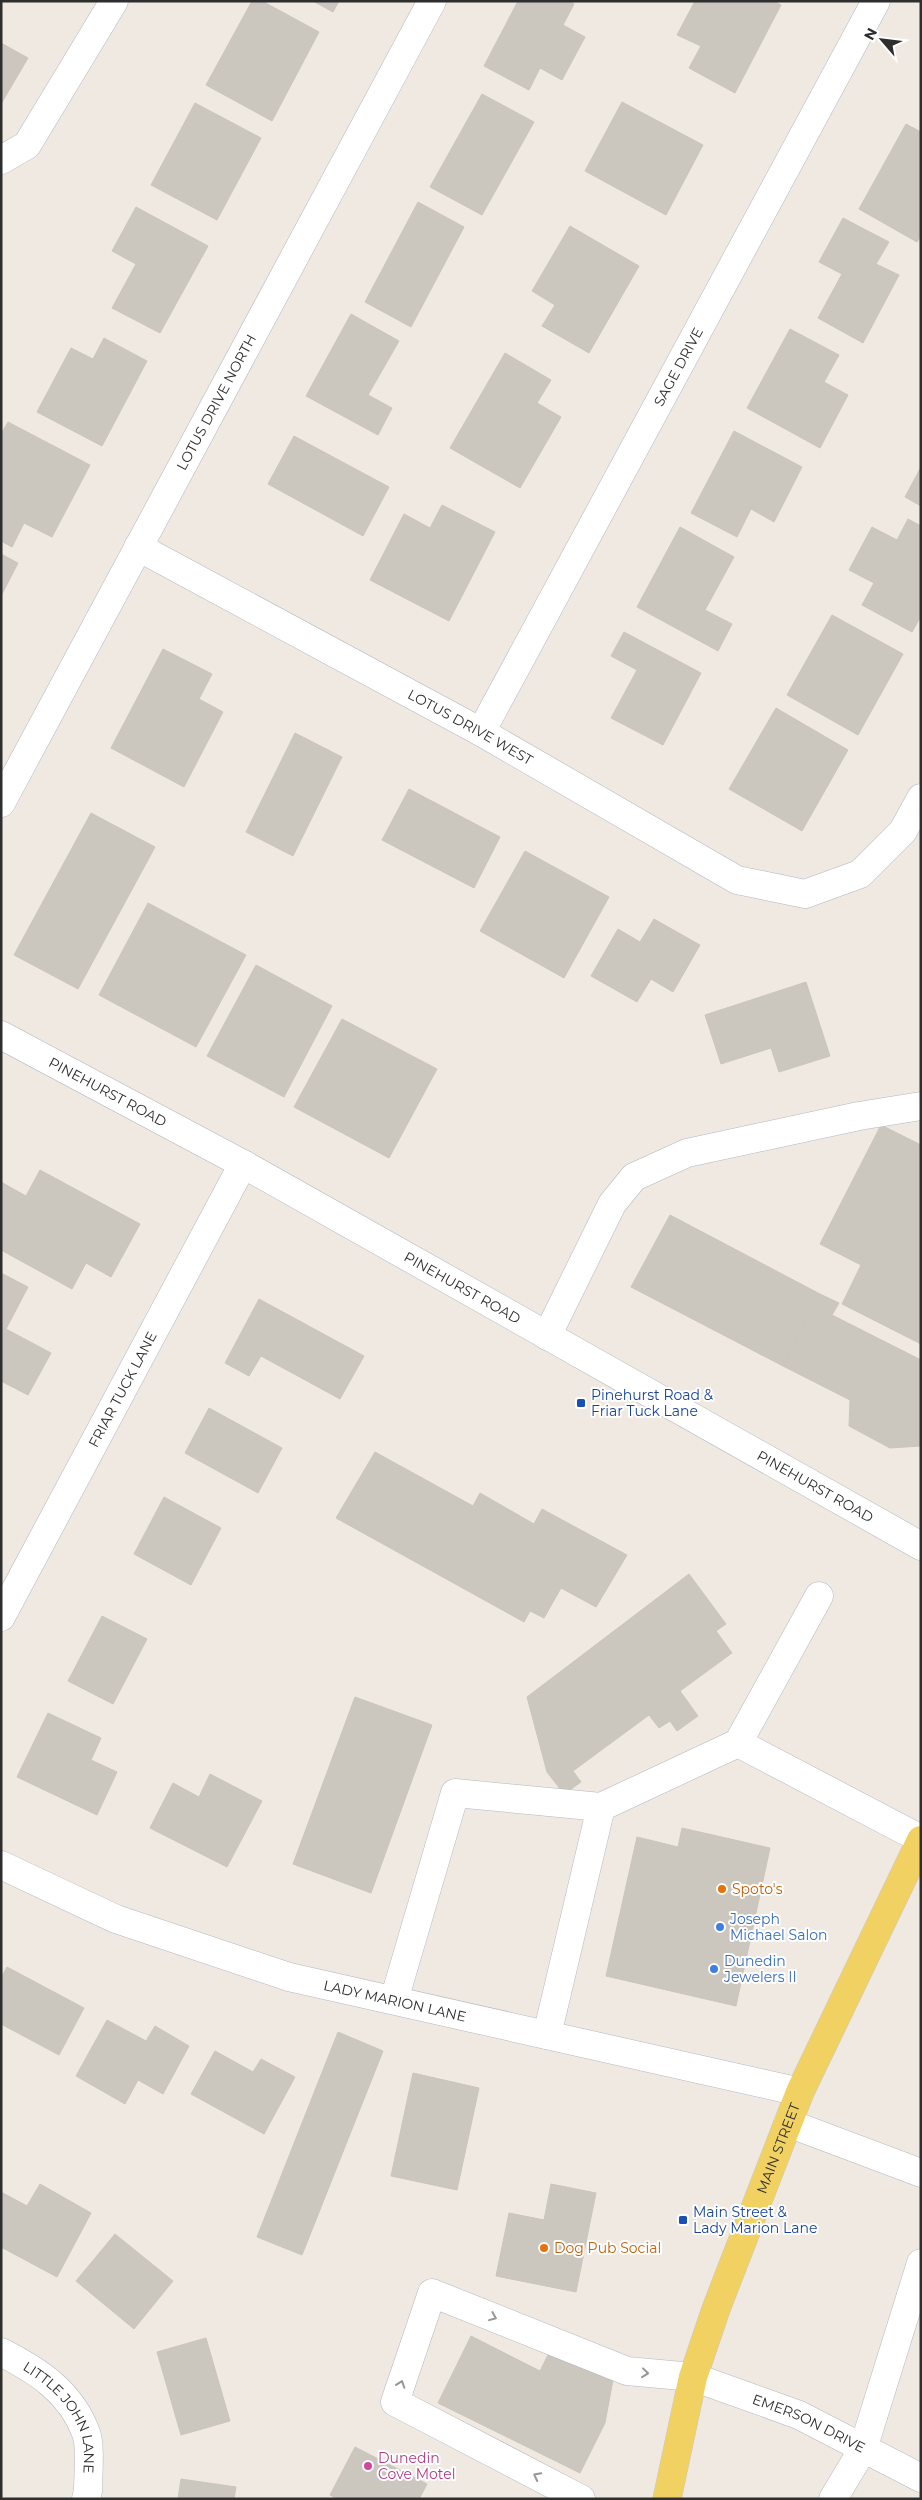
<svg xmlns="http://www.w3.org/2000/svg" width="922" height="2500" font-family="Montserrat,sans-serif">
<rect width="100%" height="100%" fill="#efe9e1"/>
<!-- building -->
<path fill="#cbc7bf" stroke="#cbc5ba" d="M252 1H262L319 32 272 121 206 85Z
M313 1H339L333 12Z
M518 1H570L574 4 563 25 585 37 562 80 540 68 529 90 484 66Z
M695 1H774L781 5 735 93 689 68 701 46 677 35Z
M1 43 28 58 1 104Z
M482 94 534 122 482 215 430 187Z
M622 102 703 145 666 215 585 171Z
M195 103 261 138 217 220 151 185Z
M906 124 921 132V236L917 242 859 209Z
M418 202 464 227 411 327 365 302Z
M136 207 208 246 160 333 112 308 136 264 112 251Z
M843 218 889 242 876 264 899 275 863 343 818 318 842 274 819 262Z
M570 226 639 266 589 353 542 326 555 305 532 291Z
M351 314 399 341 368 395 392 408 378 435 306 396Z
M790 329 839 355 824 382 848 395 820 448 747 408Z
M104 338 147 361 102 446 37 412 71 348 93 359Z
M505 353 551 380 537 403 561 417 520 488 450 448Z
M8 422 90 465 52 537 24 523 12 547 1 541V434Z
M734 431 802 467 774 522 751 509 737 537 691 513Z
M294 436 389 487 363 536 268 484Z
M921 467V506L905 497Z
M442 505 495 532 449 621 370 580 404 514 430 528Z
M908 519 921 526V616L912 632 862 605 874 583 849 570 872 527 897 540Z
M680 527 734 557 705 610 732 624 718 651 637 607Z
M1 554 18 563 1 596Z
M832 615 903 654 858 735 787 695Z
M624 632 701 673 663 745 611 718 637 670 611 656Z
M163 649 212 674 199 699 223 712 184 787 111 748Z
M776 708 848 750 802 831 729 789Z
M295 733 342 757 293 856 246 832Z
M409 789 500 837 474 888 382 840Z
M91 813 155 847 78 989 14 955Z
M525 851 609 897 564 978 480 931Z
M148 903 246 955 196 1047 99 995Z
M654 919 700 945 673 992 651 979 637 1002 591 976 618 929 640 942Z
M256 965 332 1006 284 1097 207 1056Z
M806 982 830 1056 779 1072 771 1048 721 1064 705 1015Z
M342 1019 437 1069 389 1158 294 1107Z
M881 1125 921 1145V1344L842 1304 861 1265 820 1244Z
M40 1170 140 1224 111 1277 86 1263 72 1289 1 1250V1182L26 1196Z
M670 1215 820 1294 783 1366 631 1287Z
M1 1273 28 1287 6 1329 51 1353 28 1395 1 1381Z
M820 1294 839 1303 832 1315 921 1360V1446L890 1448 849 1426 850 1400 783 1366Z
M259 1299 364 1356 340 1399 261 1356 249 1376 225 1363Z
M209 1408 282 1448 258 1493 185 1453Z
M375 1452 473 1506 480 1493 534 1524 542 1509 627 1555 596 1607 561 1588 544 1618 530 1611 524 1622 336 1518Z
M164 1497 221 1528 191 1585 134 1554Z
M689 1574 726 1624 716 1631 732 1653 680 1691 698 1716 677 1731 670 1721 659 1728 649 1715 573 1771 581 1782 564 1794 547 1772 527 1697Z
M102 1616 147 1639 113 1704 68 1681Z
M355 1697 432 1725 371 1893 293 1864Z
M48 1713 101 1738 91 1760 117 1772 97 1815 17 1777Z
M210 1774 262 1801 227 1867 150 1828 173 1783 199 1797Z
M682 1828 770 1848 736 2006 606 1976 637 1837 678 1847Z
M7 1967 84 2008 59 2055 1 2024V1978Z
M107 2020 146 2041 155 2026 189 2046 163 2094 138 2080 125 2104 76 2076Z
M338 2032 383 2051 302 2255 257 2237Z
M215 2051 253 2072 261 2059 295 2077 264 2134 191 2094Z
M413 2073 479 2088 457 2190 391 2176Z
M40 2184 91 2213 57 2277 1 2247V2192L27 2206Z
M551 2184 596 2193 576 2292 496 2276 509 2213 544 2220Z
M115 2234 173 2281 134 2329 76 2281Z
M471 2336 540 2371 551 2349 613 2380 605 2423 580 2473 438 2403Z
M206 2338 230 2421 181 2435 157 2352Z
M355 2447 427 2484 419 2499H338L330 2495Z
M181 2479 236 2487 234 2499H178Z"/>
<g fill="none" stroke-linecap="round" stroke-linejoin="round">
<!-- minor casing -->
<g stroke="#b4b7c1" stroke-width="29">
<g id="minor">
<path d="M1 160 27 145 114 1"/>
<path id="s1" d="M138 547 481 732 737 880 805 894 860 874 903 831 921 798"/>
<path id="s2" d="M481 732 876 1"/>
<path id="s3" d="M1 803 432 1"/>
<path id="s4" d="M1 1035 243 1164 921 1546"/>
<path d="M547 1336 612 1204 634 1177 687 1153 859 1116 921 1106"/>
<path d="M819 1596 738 1743 921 1839"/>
<path id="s5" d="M1 1617 243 1164"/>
<path id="s6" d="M1 1865 116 1919 289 1977 800 2092"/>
<path d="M394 2000 455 1793 601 1807 738 1743"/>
<path d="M547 2035 601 1807"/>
<path d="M788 2123 921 2173"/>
<path id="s7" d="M1 2352C38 2371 71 2392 86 2433 91 2445 88 2476 88 2491L86 2499"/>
<path id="s8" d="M581 2499 395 2402 432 2293 627 2371 693 2377 799 2415 921 2478"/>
<path d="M833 2499 863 2449 921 2263"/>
</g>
</g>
<!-- major casing -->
<g stroke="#c9c9c9" stroke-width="29">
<g id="major">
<path id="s9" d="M667 2499 693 2377 716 2309 800 2092 921 1840"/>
</g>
</g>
<!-- minor -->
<use href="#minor" stroke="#fff" stroke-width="28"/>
<!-- major -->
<use href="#major" stroke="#f2d163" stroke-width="28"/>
</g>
<!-- one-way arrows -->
<defs><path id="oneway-chevron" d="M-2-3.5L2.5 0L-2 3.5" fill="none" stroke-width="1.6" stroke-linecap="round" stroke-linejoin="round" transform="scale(1.25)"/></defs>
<g stroke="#969696">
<use href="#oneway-chevron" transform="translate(493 2317) rotate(22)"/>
<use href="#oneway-chevron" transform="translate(645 2373) rotate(6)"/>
<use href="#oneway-chevron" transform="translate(401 2384) rotate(-71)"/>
<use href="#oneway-chevron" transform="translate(537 2476) rotate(-153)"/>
</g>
<!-- markers -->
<g fill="#1a4fb4" stroke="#fff" stroke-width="2">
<rect x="576" y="1398" width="10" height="10" rx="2.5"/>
<rect x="678" y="2215" width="10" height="10" rx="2.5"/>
</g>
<g fill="#e8710a" stroke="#fff" stroke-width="2">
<circle cx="722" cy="1889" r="5"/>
<circle cx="544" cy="2248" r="5"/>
</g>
<g fill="#3f7fe0" stroke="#fff" stroke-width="2">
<circle cx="720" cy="1927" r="5"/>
<circle cx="714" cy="1969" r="5"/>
</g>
<circle fill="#d1479c" stroke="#fff" stroke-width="2" cx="368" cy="2466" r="5"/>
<g text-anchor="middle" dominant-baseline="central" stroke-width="4" stroke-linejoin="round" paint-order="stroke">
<!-- street labels -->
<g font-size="14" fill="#2e2e2e" stroke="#fff">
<text stroke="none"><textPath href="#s2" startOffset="415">SAGE DRIVE</textPath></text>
<text stroke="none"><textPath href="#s3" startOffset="455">LOTUS DRIVE NORTH</textPath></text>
<text stroke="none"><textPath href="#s1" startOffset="378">LOTUS DRIVE WEST</textPath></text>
<text stroke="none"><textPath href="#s4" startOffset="121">PINEHURST ROAD</textPath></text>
<text stroke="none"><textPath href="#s4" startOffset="526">PINEHURST ROAD</textPath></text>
<text stroke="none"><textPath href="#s5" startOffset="258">FRIAR TUCK LANE</textPath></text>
<text stroke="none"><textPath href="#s4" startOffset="931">PINEHURST ROAD</textPath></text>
<text stroke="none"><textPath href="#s6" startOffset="418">LADY MARION LANE</textPath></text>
<text stroke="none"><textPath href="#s9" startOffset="369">MAIN STREET</textPath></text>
<text stroke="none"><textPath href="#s7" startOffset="94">LITTLE JOHN LANE</textPath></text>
<text stroke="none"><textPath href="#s8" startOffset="726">EMERSON DRIVE</textPath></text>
</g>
<!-- transit labels -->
<g font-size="14" fill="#164399" stroke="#fff" text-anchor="start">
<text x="591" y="1395">Pinehurst Road &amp;<tspan x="591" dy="16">Friar Tuck Lane</tspan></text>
<text x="693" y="2212">Main Street &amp;<tspan x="693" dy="16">Lady Marion Lane</tspan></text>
</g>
<!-- food labels -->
<g font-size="14" fill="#c56008" stroke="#fff" text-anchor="start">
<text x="732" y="1889">Spoto's</text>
<text x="554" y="2248">Dog Pub Social</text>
</g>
<!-- shop labels -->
<g font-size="14" fill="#366cbe" stroke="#fff" text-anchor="start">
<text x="730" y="1919">Joseph<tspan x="730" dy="16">Michael Salon</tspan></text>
<text x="724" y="1961">Dunedin<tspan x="724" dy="16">Jewelers II</tspan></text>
</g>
<!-- hotel labels -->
<g font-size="14" fill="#b23c85" stroke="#fff" text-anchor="start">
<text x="378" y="2458">Dunedin<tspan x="378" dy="16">Cove Motel</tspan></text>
</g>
</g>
<!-- border -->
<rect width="922" height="2500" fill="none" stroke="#2e2e2e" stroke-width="5"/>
<!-- north arrow -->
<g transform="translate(882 40) rotate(298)" stroke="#ffffff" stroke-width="4" paint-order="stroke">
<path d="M0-4L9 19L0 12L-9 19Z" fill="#2e2e2e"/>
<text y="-8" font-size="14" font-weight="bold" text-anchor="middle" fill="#2e2e2e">N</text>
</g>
</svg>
